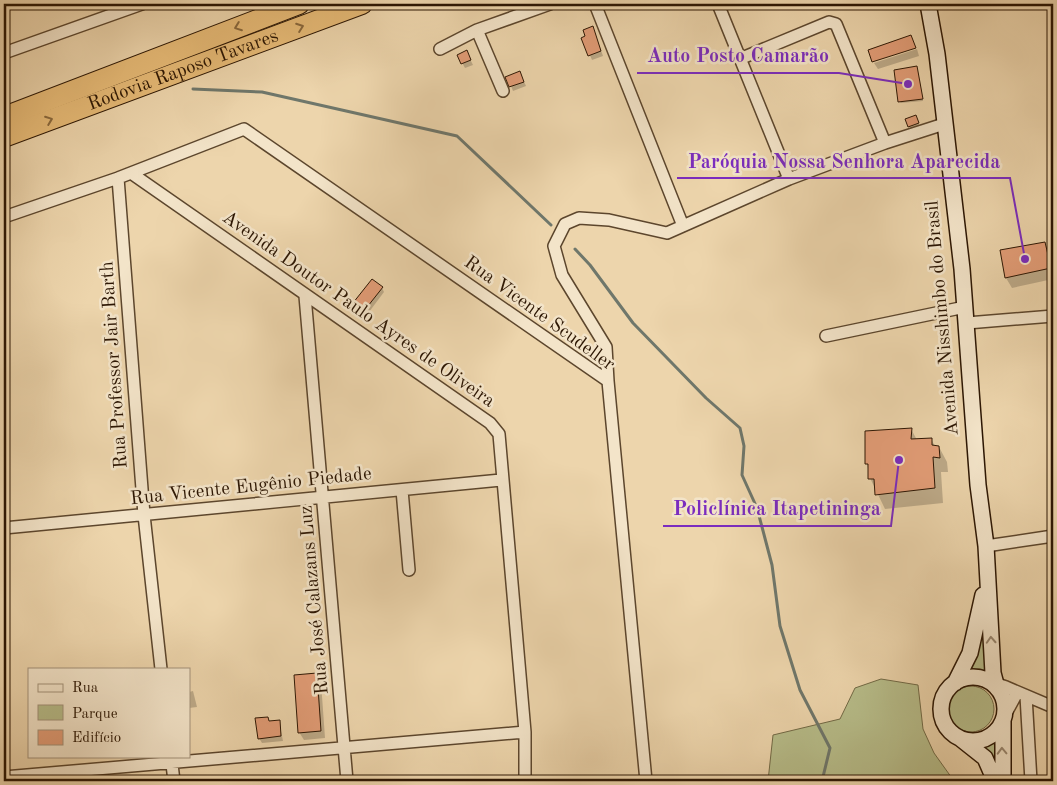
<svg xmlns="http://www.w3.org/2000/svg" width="1057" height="785" font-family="'Old Standard TT',serif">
<rect width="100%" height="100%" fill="#edd5ac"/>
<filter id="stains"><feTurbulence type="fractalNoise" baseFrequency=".004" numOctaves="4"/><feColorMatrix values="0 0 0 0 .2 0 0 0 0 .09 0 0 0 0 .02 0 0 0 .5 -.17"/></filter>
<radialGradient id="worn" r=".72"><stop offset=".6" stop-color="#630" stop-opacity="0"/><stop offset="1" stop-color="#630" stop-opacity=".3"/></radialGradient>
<!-- green -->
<path fill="#b7bd8a" stroke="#726a46" d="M985 601 986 673 980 669H970Z
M881 679 918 685 923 729 934 753 954 781H768L773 735 840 719 855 688Z
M948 709a23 23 0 1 1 46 0a23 23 0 1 1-46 0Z
M994 738 996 770 975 744 984 743Z"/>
<!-- shadow -->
<path fill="#0003" d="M593 27 603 56 592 60 583 39Z
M917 49 919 56 878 69 874 63Z
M458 55 469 57 473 65 465 68Z
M917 68 923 101 901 103 899 101Z
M522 77 526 86 513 91 511 86Z
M915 117 919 125 910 128 909 126Z
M1045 244 1051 254 1053 279 1012 288 1006 278Z
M382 288 384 292 363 320 354 313 351 308Z
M911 429 917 440 931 439 935 446 939 447 947 462 948 472H941L943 503 885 509 870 478 867 464Z
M316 674 321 682 325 738 304 740 299 732Z
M193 691 197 707 189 708V692Z
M279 721 283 741 262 743 259 738 269 722Z"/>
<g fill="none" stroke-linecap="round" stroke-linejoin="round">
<!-- stream -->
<path stroke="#6f776b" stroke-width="3" d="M193 89 262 92 457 136 551 225
M575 249 590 265 633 323 706 398 740 428 744 446 742 475 757 508 772 565 780 626 800 690 830 748 822 781"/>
</g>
<!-- building -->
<path fill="#e39d77" stroke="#2c1603" d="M593 26 601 51 588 56 581 38 585 36 583 30Z
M911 35 916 48 872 62 868 50Z
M467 50 471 60 461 64 457 55Z
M917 66 923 99 898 102 894 70Z
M520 71 524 82 509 87 505 77Z
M916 115 919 123 908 127 905 119Z
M1045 242 1051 268 1005 278 1000 250Z
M372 279 383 287 360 316 349 308Z
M912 428 911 439 932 438V445L939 446 940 458 933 457 935 488 875 495 874 479H868V464H865V431Z
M317 673 321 731 298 733 294 675Z
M268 717 269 721 280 720 281 736 258 739 255 718Z"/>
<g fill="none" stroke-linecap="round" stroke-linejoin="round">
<!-- street casing -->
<g stroke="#5c462d" stroke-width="14">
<path id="street" d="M595 4 683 226
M718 4 789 179
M477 30 503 91
M440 49 477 30 550 4
M4 53 142 4
M742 58 829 22 836 24 885 143
M131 173 490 423 499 434 525 732V781
M118 178 144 515 161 669
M4 217 118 178 244 129 608 381 646 781
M305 296 347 781
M967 323 1053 316
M826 336 965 307
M608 381 606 347 562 275 554 246 565 224 579 218 609 220 667 233 789 179 885 143 944 124
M402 490 409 570
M4 528 501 480
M986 546 1053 536
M998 689 1000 685 1006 687 1053 707
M1026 696 1031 781
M1004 717 1017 693
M171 756 174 781
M4 777 525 732"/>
</g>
<!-- secondary casing -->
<g stroke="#2c1603" stroke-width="18">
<path id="secondary" d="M928 4 937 54 962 269 978 485 986 546 993 673 997 688
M941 709a32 32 0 1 1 64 0a32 32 0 1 1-64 0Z
M955 683 970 653 983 595
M961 739 985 758 995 781
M1003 781V721"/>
</g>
<!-- highway casing -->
<g stroke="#2c1603" stroke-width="22">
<g id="highway">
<path d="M4 117 299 4"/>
<path id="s1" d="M4 137 362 4"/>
</g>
</g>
<!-- street -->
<use href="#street" stroke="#f3e4c9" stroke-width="11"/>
<!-- secondary -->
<use href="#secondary" stroke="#f3e4c9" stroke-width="15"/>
<!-- highway -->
<use href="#highway" stroke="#e6ba76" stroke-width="20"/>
</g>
<!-- one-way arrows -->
<defs><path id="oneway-chevron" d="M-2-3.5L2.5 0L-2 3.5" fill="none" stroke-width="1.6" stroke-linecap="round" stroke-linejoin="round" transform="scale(1.25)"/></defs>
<g stroke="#89683c">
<use href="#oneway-chevron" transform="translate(238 27) rotate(159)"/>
<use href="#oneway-chevron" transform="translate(300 27) rotate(-20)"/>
<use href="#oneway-chevron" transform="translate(49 120) rotate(-21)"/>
</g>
<g stroke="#998770">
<use href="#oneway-chevron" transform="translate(991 640) rotate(-93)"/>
<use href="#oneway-chevron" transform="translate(1002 751) rotate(-92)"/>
</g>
<g text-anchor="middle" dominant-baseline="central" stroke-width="5" stroke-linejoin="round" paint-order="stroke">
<!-- street labels -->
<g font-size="19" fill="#2c1603" stroke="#f3e4c9">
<text stroke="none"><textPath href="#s1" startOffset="191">Rodovia Raposo Tavares</textPath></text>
<text transform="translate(358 310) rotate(35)">Avenida Doutor Paulo Ayres de Oliveira</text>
<text transform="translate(539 314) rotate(36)">Rua Vicente Scudeller</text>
<text transform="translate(943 318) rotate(-95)">Avenida Nisshimbo do Brasil</text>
<text transform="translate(115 365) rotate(-94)">Rua Professor Jair Barth</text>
<text transform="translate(251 487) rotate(-6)">Rua Vicente Eugênio Piedade</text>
<text transform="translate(315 600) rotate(-95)">Rua José Calazans Luz</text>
</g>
</g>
<!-- callouts -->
<path fill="none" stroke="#7b2cbf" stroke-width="2" d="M908 84L839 73H637M1025 259L1010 178H677M899 460L891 526H663"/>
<g fill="#7b2cbf" stroke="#f3e4c9" stroke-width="2">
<circle cx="908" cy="84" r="5"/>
<circle cx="1025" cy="259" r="5"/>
<circle cx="899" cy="460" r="5"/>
</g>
<g font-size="20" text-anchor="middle" font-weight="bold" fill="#7b2cbf" stroke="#f3e4c9" stroke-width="5" stroke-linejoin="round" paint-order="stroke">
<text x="738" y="62">Auto Posto Camarão</text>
<text x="844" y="168">Paróquia Nossa Senhora Aparecida</text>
<text x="777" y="515">Policlínica Itapetininga</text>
</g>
<!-- margin -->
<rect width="1057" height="785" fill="none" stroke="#edd5ac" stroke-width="20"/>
<rect x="5" y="5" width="1047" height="775" fill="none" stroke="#2c1603" stroke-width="2.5"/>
<rect x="10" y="10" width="1037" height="765" fill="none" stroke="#2c1603"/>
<!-- legend -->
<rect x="28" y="668" width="162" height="90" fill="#f3e4c9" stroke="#a3927a"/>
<rect x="38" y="684" width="25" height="8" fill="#f3e4c9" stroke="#a3927a"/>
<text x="72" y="692" font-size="15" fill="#2c1603">Rua</text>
<rect x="38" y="705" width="25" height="15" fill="#b7bd8a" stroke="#a3927a"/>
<text x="72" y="718" font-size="15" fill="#2c1603">Parque</text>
<rect x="38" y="730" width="25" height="15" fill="#e39d77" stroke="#a3927a"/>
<text x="72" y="742" font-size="15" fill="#2c1603">Edifício</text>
<rect width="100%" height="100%" filter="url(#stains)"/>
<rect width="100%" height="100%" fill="url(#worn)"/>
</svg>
